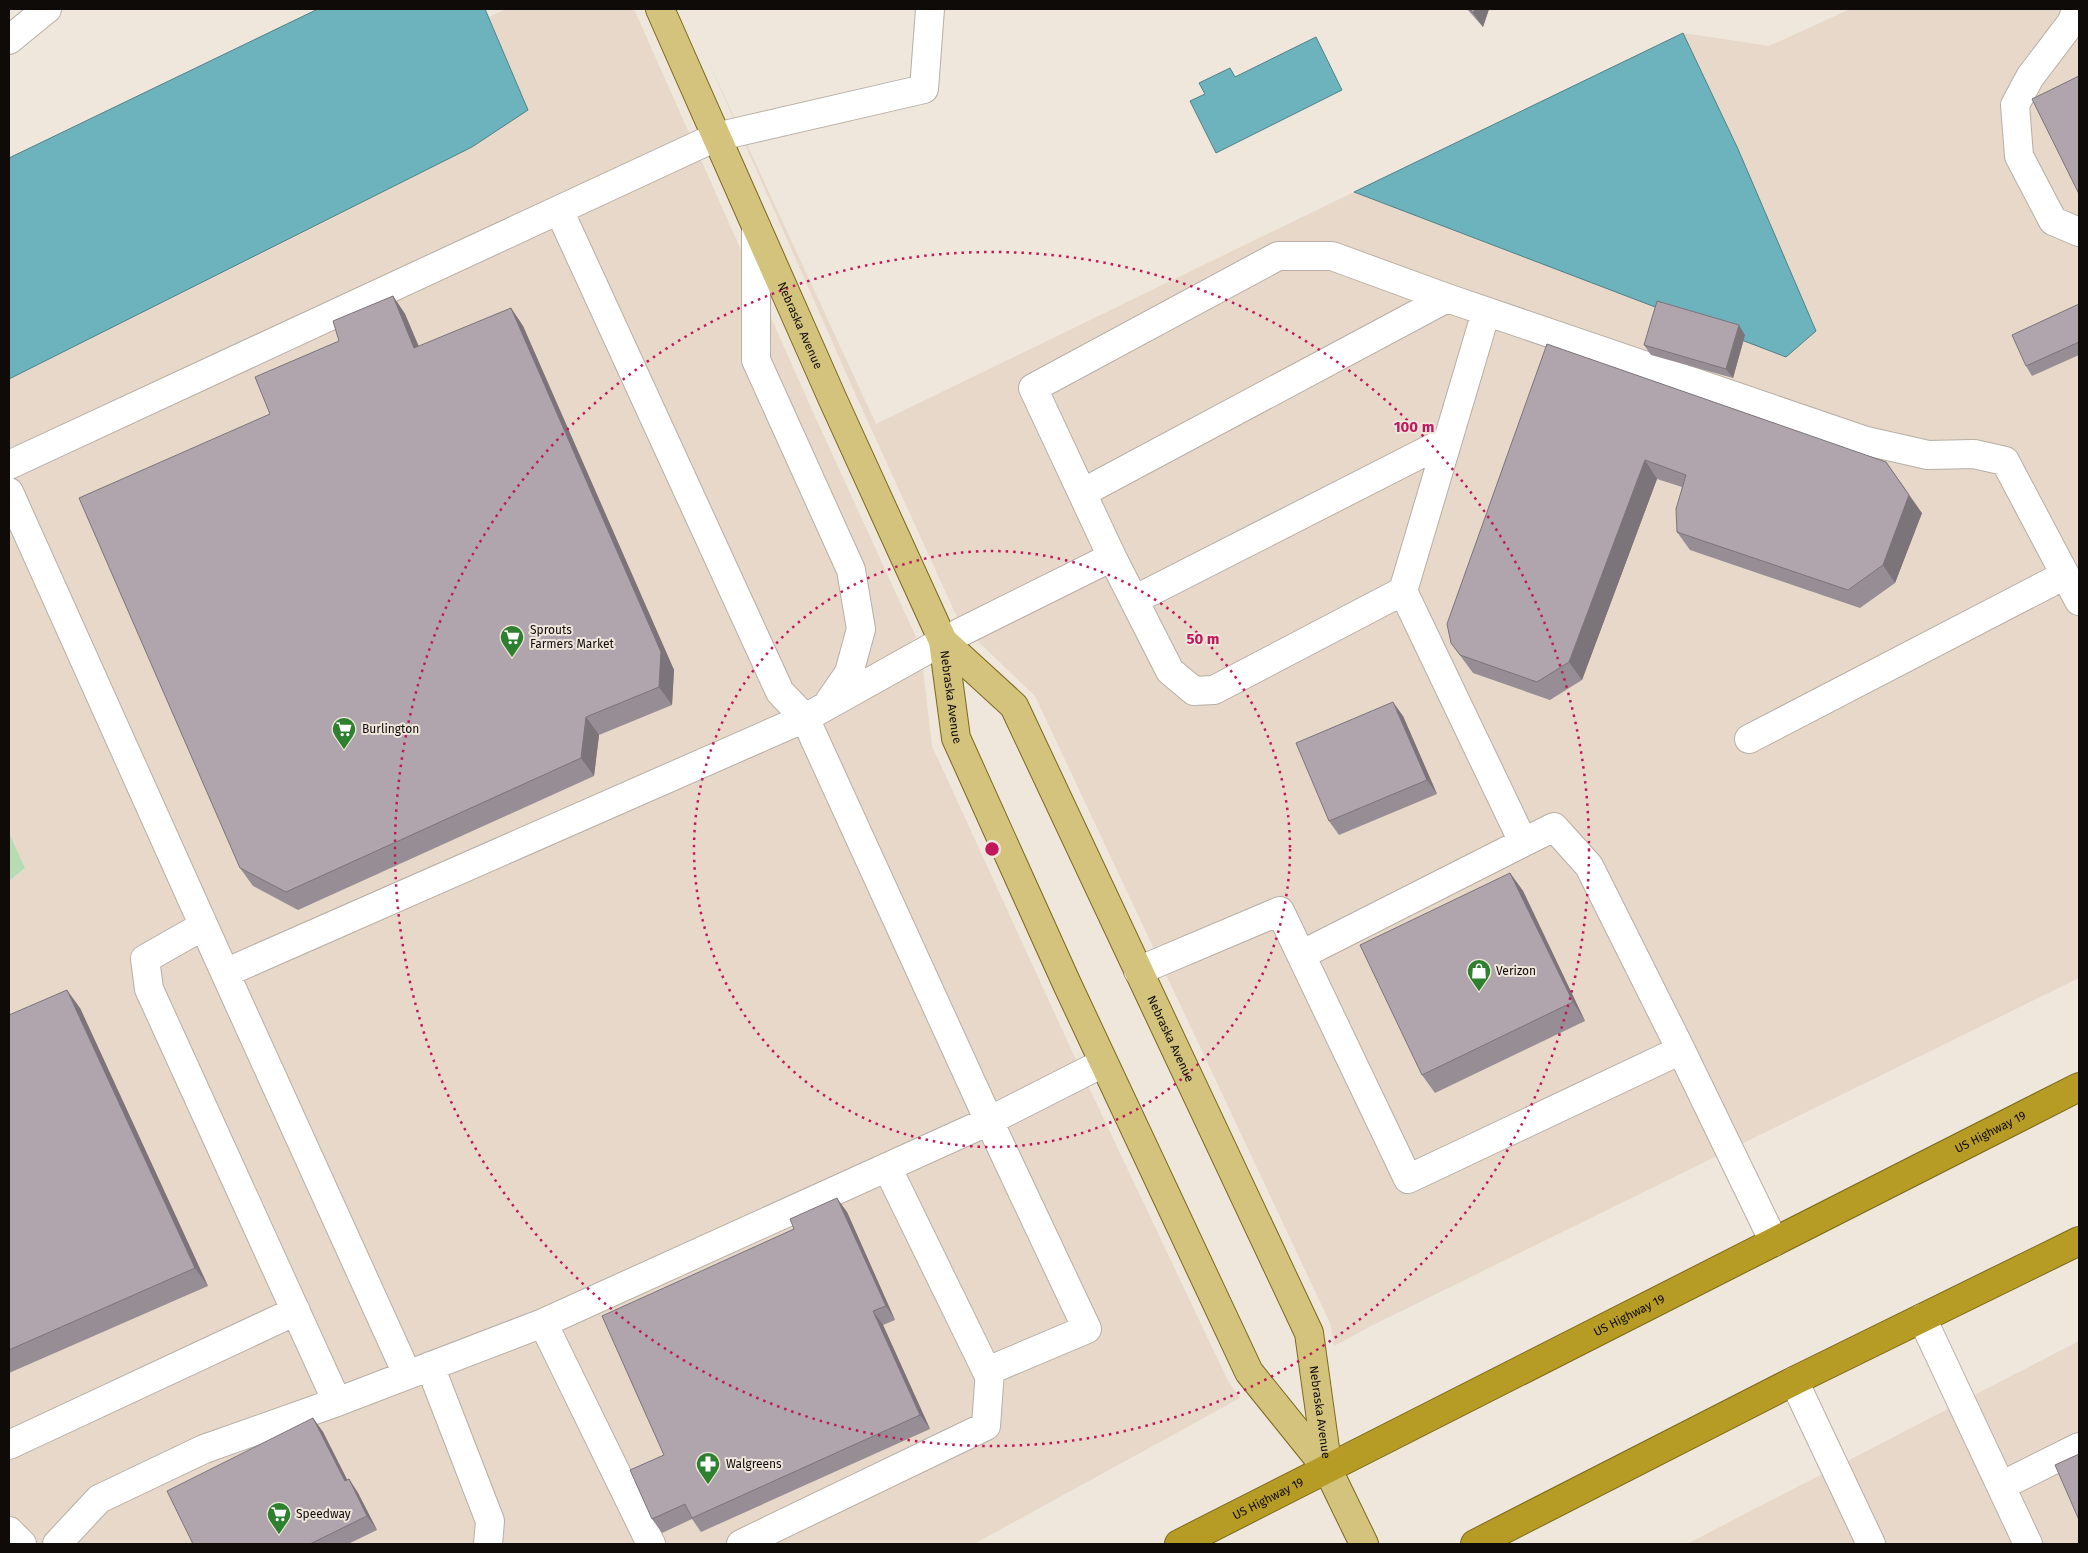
<svg xmlns="http://www.w3.org/2000/svg" width="2088" height="1553" font-family="'Fira Sans',sans-serif">
<rect width="100%" height="100%" fill="#efe6dc"/>
<!-- built -->
<path fill="#e7d8c9" d="M506 9H634L812 410 916 637 911 642 921 652 932 746 1082 1073 1228 1381 1240 1398 974 1544H9V881L25 868 9 833V379L472 147 528 110 489 17Z
M1850 9H2079V978L1371 1326 1334 1346 1330 1323 1035 696 965 629 963 616 957 617 854 391 706 56 876 424 1354 192 1528 258 1738 149 1683 33 1769 46Z
M2079 1341V1544H1687Z"/>
<!-- green -->
<path fill="#b7dbb3" d="M9 833 25 868 9 881Z"/>
<!-- water -->
<path fill="#6cb3bd" stroke="#508187" d="M318 9H485L528 110 472 147 9 379V158Z
M1683 33 1738 149 1816 331 1786 357 1354 192Z
M1316 37 1342 90 1216 153 1190 101 1205 94 1199 83 1230 68 1235 77Z"/>
<g fill="none" stroke-linecap="round" stroke-linejoin="round">
<!-- minor casing -->
<g stroke="#b7afa5" stroke-width="30">
<path id="minor" d="M2077 9 2071 23 2030 77 2015 105 2019 156 2053 221 2079 232
M9 40 47 9
M559 210 780 692 805 718 989 1121 1087 1329 990 1370 986 1426 741 1544
M756 227V360L851 570 861 629 849 673 829 702
M9 465 716 137 924 89 930 9
M9 492 225 973 805 718 943 641 1112 557 1033 388 1278 256H1332L1447 298 1866 441 1928 455 1974 454 2005 461 2079 601
M1082 493 1447 298
M1112 557 1170 671 1194 691 1214 690 1403 591 1486 312
M1403 591 1523 842
M1134 600 1448 440
M1749 739 2065 575
M203 926 145 959 149 989 337 1402
M1301 955 1554 827 1589 866 1681 1050
M1138 971 1280 911 1408 1179 1681 1050 1774 1242
M225 973 407 1374
M887 1167 989 1376
M1922 1318 2028 1544
M543 1323 989 1121 1103 1063
M430 1366 490 1521 488 1544
M1794 1381 1871 1544
M9 1445 296 1311
M2001 1486 2079 1447
M9 1531 22 1544
M57 1544 99 1499 204 1449 337 1402 543 1323 651 1544"/>
</g>
<!-- major casing -->
<g stroke="#7b691b" stroke-width="30">
<g id="major">
<path id="s1" d="M660 9 833 400 943 641 956 738 1067 984 1249 1372 1328 1470 1364 1544"/>
<path id="s2" d="M943 641 1014 706 1309 1333 1328 1470"/>
</g>
</g>
<!-- highway casing -->
<g stroke="#7b691b" stroke-width="30">
<g id="highway">
<path id="s3" d="M1179 1544 2079 1087"/>
<path d="M1475 1544 1794 1381 2079 1241"/>
</g>
</g>
<!-- minor -->
<use href="#minor" stroke="#fff" stroke-width="28"/>
<!-- major -->
<use href="#major" stroke="#d3c37c" stroke-width="28"/>
<!-- highway -->
<use href="#highway" stroke="#b69b25" stroke-width="28"/>
</g>
<!-- wall -->
<path fill="#978e95" d="M1467 9H1489L1483 27Z
M393 296 405 314 419 347 511 308 523 326 674 670 672 705 599 735 594 776 298 910 253 886 240 868 339 341Z
M2079 304V355L2032 376 2026 366Z
M1745 335 1733 378 1651 355 1644 345Z
M1547 344 1922 513 1895 583 1860 608 1690 550 1677 532 1682 487 1657 479 1582 680 1550 700 1473 673 1451 643Z
M1403 716 1437 794 1339 835 1329 821Z
M1510 873 1523 891 1585 1021 1435 1093 1422 1075Z
M80 1008 208 1286 9 1373V1015Z
M847 1212 895 1320 883 1325 930 1429 701 1532 692 1519 662 1533 652 1519 664 1455Z
M313 1418 323 1432 347 1480 349 1479 358 1493 377 1530 348 1544H193Z"/>
<!-- shaded-wall -->
<path fill="#7b7479" d="M1475 9H1489L1483 27 1473 13Z
M393 296 405 314 427 366 414 348Z
M511 308 523 326 674 670 672 705 659 687Z
M1739 325 1745 335 1733 378 1726 369Z
M1645 460 1657 479 1582 680 1569 662Z
M1886 462 1922 513 1895 583 1883 565Z
M1393 702 1403 716 1437 794 1427 780Z
M586 717 599 735 594 776 581 758Z
M1510 873 1523 891 1585 1021 1573 1002Z
M67 990 80 1008 208 1286 195 1268Z
M837 1198 847 1212 895 1320 886 1306Z
M873 1311 883 1325 930 1429 920 1415Z
M313 1418 323 1432 355 1495 345 1481Z
M349 1479 358 1493 377 1530 367 1516Z"/>
<!-- building -->
<path fill="#b0a5ad" stroke="#7b7479" d="M1470 9H1475L1473 13Z
M2079 76V194L2032 99Z
M393 296 414 348 511 308 661 652 659 687 586 717 581 758 286 892 240 868 79 498 270 414 255 377 339 341 333 321Z
M1657 301 1739 325 1726 369 1644 345Z
M2079 304V342L2026 366 2012 335Z
M1547 344 1886 462 1909 495 1883 565 1848 590 1677 532 1676 509 1686 475 1645 460 1569 662 1537 682 1460 655 1451 643 1447 624Z
M1393 702 1427 780 1329 821 1296 743Z
M1510 873 1573 1002 1422 1075 1360 945Z
M67 990 195 1268 9 1350V1015Z
M837 1198 886 1306 873 1311 920 1415 692 1518 685 1504 652 1519 630 1470 664 1455 602 1316 794 1229 790 1219Z
M313 1418 345 1481 349 1479 367 1516 310 1544H193L167 1491Z
M2079 1454V1520L2055 1465Z"/>
<!-- distance rings -->
<g fill="none" stroke="#c2185b" stroke-width="2.5" stroke-dasharray="2.5 5">
<circle cx="992" cy="849" r="298"/>
<circle cx="992" cy="849" r="597"/>
</g>
<!-- icons -->
<defs>
<g id="supermarket-pin" transform="scale(1.25)"><path d="M0 17L-7.5 6A9.5 9.5 0 1 1 7.5 6Z" fill="#2d812e" stroke="#efe6dc"/><path d="M-6-5.5h2.5l.6 2H6L4.5 2H-2.5L-4.4-4H-6ZM-1.5 3.2a1.3 1.3 0 1 0 .1 0ZM3 3.2a1.3 1.3 0 1 0 .1 0Z" fill="#fff"/></g>
<g id="shop-pin" transform="scale(1.25)"><path d="M0 17L-7.5 6A9.5 9.5 0 1 1 7.5 6Z" fill="#2d812e" stroke="#efe6dc"/><path d="M-5-2.5h2.3a2.7 3.5 0 0 1 5.4 0H5L5.5 6h-11ZM-1.5-2.5h3a1.5 2.3 0 0 0-3 0Z" fill="#fff"/></g>
<g id="pharmacy-pin" transform="scale(1.25)"><path d="M0 17L-7.5 6A9.5 9.5 0 1 1 7.5 6Z" fill="#2d812e" stroke="#efe6dc"/><path d="M-2-6h4v4h4v4h-4v4h-4v-4h-4v-4h4Z" fill="#fff"/></g>
</defs>
<g fill-rule="evenodd">
<use href="#supermarket-pin" x="512" y="637"/>
<use href="#supermarket-pin" x="344" y="729"/>
<use href="#shop-pin" x="1479" y="971"/>
<use href="#pharmacy-pin" x="708" y="1464"/>
<use href="#supermarket-pin" x="279" y="1514"/>
</g>
<g text-anchor="middle" dominant-baseline="central" stroke-width="4" stroke-linejoin="round" paint-order="stroke">
<!-- street labels -->
<g font-size="12" fill="#0e0b08" stroke="#efe6dc">
<text stroke="none"><textPath href="#s1" startOffset="346">Nebraska Avenue</textPath></text>
<text stroke="none"><textPath href="#s1" startOffset="749">Nebraska Avenue</textPath></text>
<text stroke="none"><textPath href="#s2" startOffset="464">Nebraska Avenue</textPath></text>
<text stroke="none"><textPath href="#s3" startOffset="910">US Highway 19</textPath></text>
<text stroke="none"><textPath href="#s3" startOffset="505">US Highway 19</textPath></text>
<text stroke="none"><textPath href="#s2" startOffset="869">Nebraska Avenue</textPath></text>
<text stroke="none"><textPath href="#s3" startOffset="100">US Highway 19</textPath></text>
</g>
<!-- poi labels -->
<g font-size="12" fill="#0e0b08" stroke="#efe6dc" text-anchor="start">
<text x="530" y="630">Sprouts<tspan x="530" dy="14">Farmers Market</tspan></text>
<text x="362" y="729">Burlington</text>
<text x="1496" y="971">Verizon</text>
<text x="726" y="1464">Walgreens</text>
<text x="296" y="1514">Speedway</text>
</g>
</g>
<circle cx="992" cy="849" r="8" fill="#c2185b" stroke="#efe6dc" stroke-width="2.5"/>
<g font-size="15" text-anchor="middle" font-weight="bold" fill="#c2185b" stroke="#efe6dc" stroke-width="4" stroke-linejoin="round" paint-order="stroke">
<text x="1414" y="432">100 m</text>
<text x="1203" y="644">50 m</text>
</g>
<!-- border -->
<rect width="2088" height="1553" fill="none" stroke="#0e0b08" stroke-width="20"/>
</svg>
